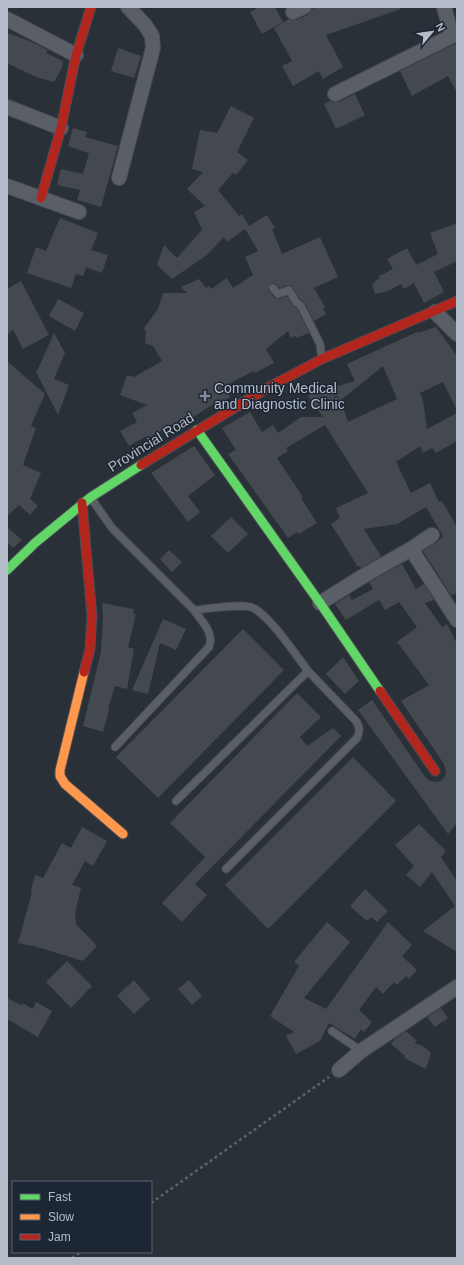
<svg xmlns="http://www.w3.org/2000/svg" width="464" height="1265" font-family="Helvetica,sans-serif">
<rect width="100%" height="100%" fill="#2a3038"/>
<!-- building -->
<path fill="#444950" fill-rule="evenodd" d="M259 7H275L283 22 262 34 250 12Z
M317 7H400L401 9 326 35 343 67 323 79 319 71 293 86 282 66 292 61 274 28 289 19 296 20 308 15 312 9Z
M7 33 27 40 48 50 46 53 63 61 62 68 54 82 36 77 7 63Z
M457 43V93L448 76 412 96 400 71Z
M118 48 141 56 134 78 111 71Z
M355 94 365 115 336 129 324 104 330 101 334 102H339Z
M231 106 254 118 237 152 248 160 236 175 233 173 218 190 239 216 242 214 249 226 267 215 275 228 272 229 282 254 320 237 338 277 314 288 325 307 323 309 326 314 314 321 305 303 300 299 292 286 288 285 280 288 275 283 270 284 268 289 274 298 279 299 287 296 292 305 297 309 309 333 297 338 296 336 291 338 288 331 266 349 274 363 255 373 254 371 224 386 230 397 221 402 220 400 193 417 191 414 147 439 145 437 129 446 120 431 137 422 132 413 147 405 120 395 127 375 134 377 162 361 153 346 145 343 146 332 144 328 158 309 163 293H187L181 287 199 279 206 288 209 286 211 289 227 278 233 288 253 275 245 257 258 251 245 229 227 242 224 237 207 255 172 279 157 265 164 245 177 258 202 230 194 212 205 206 187 189 203 172 192 169 200 130 217 133Z
M73 128 87 132 85 137 118 146 101 207 77 200 80 190 57 185 61 169 83 174 89 153 68 146Z
M60 218 98 233 91 250 108 255 102 273 86 267 83 276 76 274 71 288 27 273 36 247 46 251Z
M457 223V261L434 272 444 292 424 303 414 283 404 289 401 284 388 291 375 294 372 284 380 278 379 276 393 269 387 259 407 248 416 265 438 254 430 233Z
M21 281 49 335 23 349 13 330 7 335V289Z
M58 299 84 313 75 331 49 316Z
M436 327 457 356V410L443 382 420 393 423 400 427 429 457 413V441L436 453 432 448 423 453 420 446 396 462 411 493 430 483 439 502 442 501 457 527V593L451 595 423 551 437 542 443 536 426 507 397 524 364 529 381 556 361 568 360 566 358 567 331 524 340 518 336 508 368 493 325 425 286 448 288 451 277 458 303 497 301 498 317 523 299 534 297 532 288 538 228 454 236 450 222 428 250 412 262 432 273 425 278 433 301 417H323L308 396 318 388 321 391 355 381 347 364 417 332 418 333ZM383 366 397 399 348 422 341 400Z
M54 333 65 353 54 379 69 385 58 415 35 370 37 371Z
M7 361 45 394 31 426 36 428 23 465 41 473 30 499 38 506 30 515 19 505 7 516Z
M194 446 215 475 188 496 200 512 188 522 151 473Z
M231 517 248 534 228 553 211 536Z
M7 527 22 540 13 548 7 542Z
M169 550 182 562 172 572 160 559Z
M402 564 416 589 424 584 434 600 425 603 442 627 447 624 457 644V823L448 834 358 710 372 700 426 778 430 781 436 782 441 781 445 776 446 771 444 764 401 701 429 685 397 642 417 627 399 602 385 610 379 600 346 620 335 604 349 595 352 600 373 589 369 582Z
M102 603 134 609 133 614H136L128 647 134 649 127 689 115 686 108 709 109 710 103 732 83 726 101 652 103 617Z
M163 619 186 629 176 650 160 643 148 694 132 690Z
M243 629 284 670 158 798 116 757Z
M343 657 359 681 345 694 326 674Z
M297 693 321 717 300 737 307 746 333 728 341 736 195 884 207 895 182 922 162 903 205 857 170 823Z
M353 757 396 801 268 929 225 885Z
M419 824 446 851 441 857 457 881V952L423 931 455 906 432 872 420 887 406 875 414 866 395 845Z
M82 827 107 841 93 866 85 861 72 885 81 888 75 913 76 924 97 946 83 961 31 945V946L18 943 32 892 31 891 35 875 43 878 62 843 71 848Z
M365 889 388 911 377 922 371 917 367 921 350 906Z
M327 922 350 942 304 998 326 1009 388 922 412 945 402 956 417 970 409 979 406 976 397 985 394 982 383 994 376 987 359 1010 372 1022 364 1032 361 1029 355 1039 329 1023 320 1041 296 1054 286 1036 294 1032 270 1016 299 966 294 962Z
M67 961 92 986 71 1008 46 982Z
M134 980 150 999 134 1014 117 996Z
M189 980 202 996 192 1005 178 989Z
M7 998 21 1005 22 1003 33 1009 36 1002 52 1011 38 1037 7 1019Z
M441 1008 448 1018 435 1027 427 1017Z
M406 1031 417 1041 414 1043 423 1046 431 1053 426 1069 404 1058 405 1056 391 1044 395 1039Z"/>
<g fill="none" stroke-linecap="round" stroke-linejoin="round">
<!-- lane casing -->
<g stroke="#484c53" stroke-width="9">
<path id="lane" d="M273 288 278 294 289 290 296 302 301 306 320 344 322 358
M91 498 112 528 194 610C206 609 244 603 253 608 269 615 296 655 308 671L176 801
M115 747 209 647C215 633 201 621 194 610
M226 869 357 738C360 731 360 728 356 721L308 671
M332 1031 361 1051"/>
</g>
<!-- street casing -->
<g stroke="#484c53" stroke-width="16">
<path id="street" d="M293 12 304 7
M7 19 76 55
M335 94 452 36 444 7
M7 107 61 128
M119 178 153 48 152 36 145 25 128 7
M7 186 79 212
M435 312 457 334
M411 549 457 620
M320 603 365 575 411 549 432 535
M339 1070 361 1051 457 987"/>
</g>
<!-- fast casing -->
<g stroke="#484c53" stroke-width="11">
<path id="fast" d="M197 430 320 603 380 691
M7 570 35 543 91 497 141 465"/>
</g>
<!-- slow casing -->
<g stroke="#484c53" stroke-width="11">
<path id="slow" d="M84 672 60 770V776L65 784 123 834"/>
</g>
<!-- jam casing -->
<g stroke="#484c53" stroke-width="11">
<path id="jam" d="M41 198 61 128 76 55 91 7
M141 465 267 388 322 359 457 301
M82 503 92 616 90 649 84 672
M380 691 435 771"/>
</g>
<!-- path -->
<path stroke="#5d636a" stroke-width="2.5" stroke-dasharray="3 3" stroke-linecap="butt" d="M151 1203 329 1077
M72 1258 81 1252"/>
<!-- lane -->
<use href="#lane" stroke="#5a5e66" stroke-width="7"/>
<!-- street -->
<use href="#street" stroke="#5a5e66" stroke-width="14"/>
<!-- fast -->
<use href="#fast" stroke="#63d668" stroke-width="9"/>
<!-- slow -->
<use href="#slow" stroke="#ff974d" stroke-width="9"/>
<!-- jam -->
<use href="#jam" stroke="#b3261e" stroke-width="9"/>
</g>
<!-- markers -->
<path fill="#848b96" stroke="#1d2633" stroke-width="1.5" d="M203 390h4v4h4v4h-4v4h-4v-4h-4v-4h4z"/>
<g text-anchor="middle" dominant-baseline="central" stroke-width="3" stroke-linejoin="round" paint-order="stroke">
<!-- poi labels -->
<g font-size="14" fill="#b4bcc9" stroke="#1d2633" text-anchor="start">
<text x="214" y="388">Community Medical<tspan x="214" dy="16">and Diagnostic Clinic</tspan></text>
</g>
<!-- street labels -->
<g font-size="14" fill="#b4bcc9" stroke="#1d2633">
<text transform="translate(151 442) rotate(-32)">Provincial Road</text>
</g>
</g>
<!-- border -->
<rect width="464" height="1265" fill="none" stroke="#b4bcc9" stroke-width="16"/>
<!-- legend -->
<rect x="12" y="1181" width="140" height="72" fill="#1d2633" stroke="#59626f"/>
<rect x="20" y="1194" width="20" height="6" fill="#63d668" stroke="#59626f"/>
<text x="48" y="1201" font-size="12" fill="#b4bcc9">Fast</text>
<rect x="20" y="1214" width="20" height="6" fill="#ff974d" stroke="#59626f"/>
<text x="48" y="1221" font-size="12" fill="#b4bcc9">Slow</text>
<rect x="20" y="1234" width="20" height="6" fill="#b3261e" stroke="#59626f"/>
<text x="48" y="1241" font-size="12" fill="#b4bcc9">Jam</text>
<!-- north arrow -->
<g transform="translate(432 32) rotate(61)" stroke="#1d2633" stroke-width="3" paint-order="stroke">
<path d="M0-3L7 15L0 10L-7 15Z" fill="#b4bcc9"/>
<text y="-6" font-size="11" font-weight="bold" text-anchor="middle" fill="#b4bcc9">N</text>
</g>
</svg>
